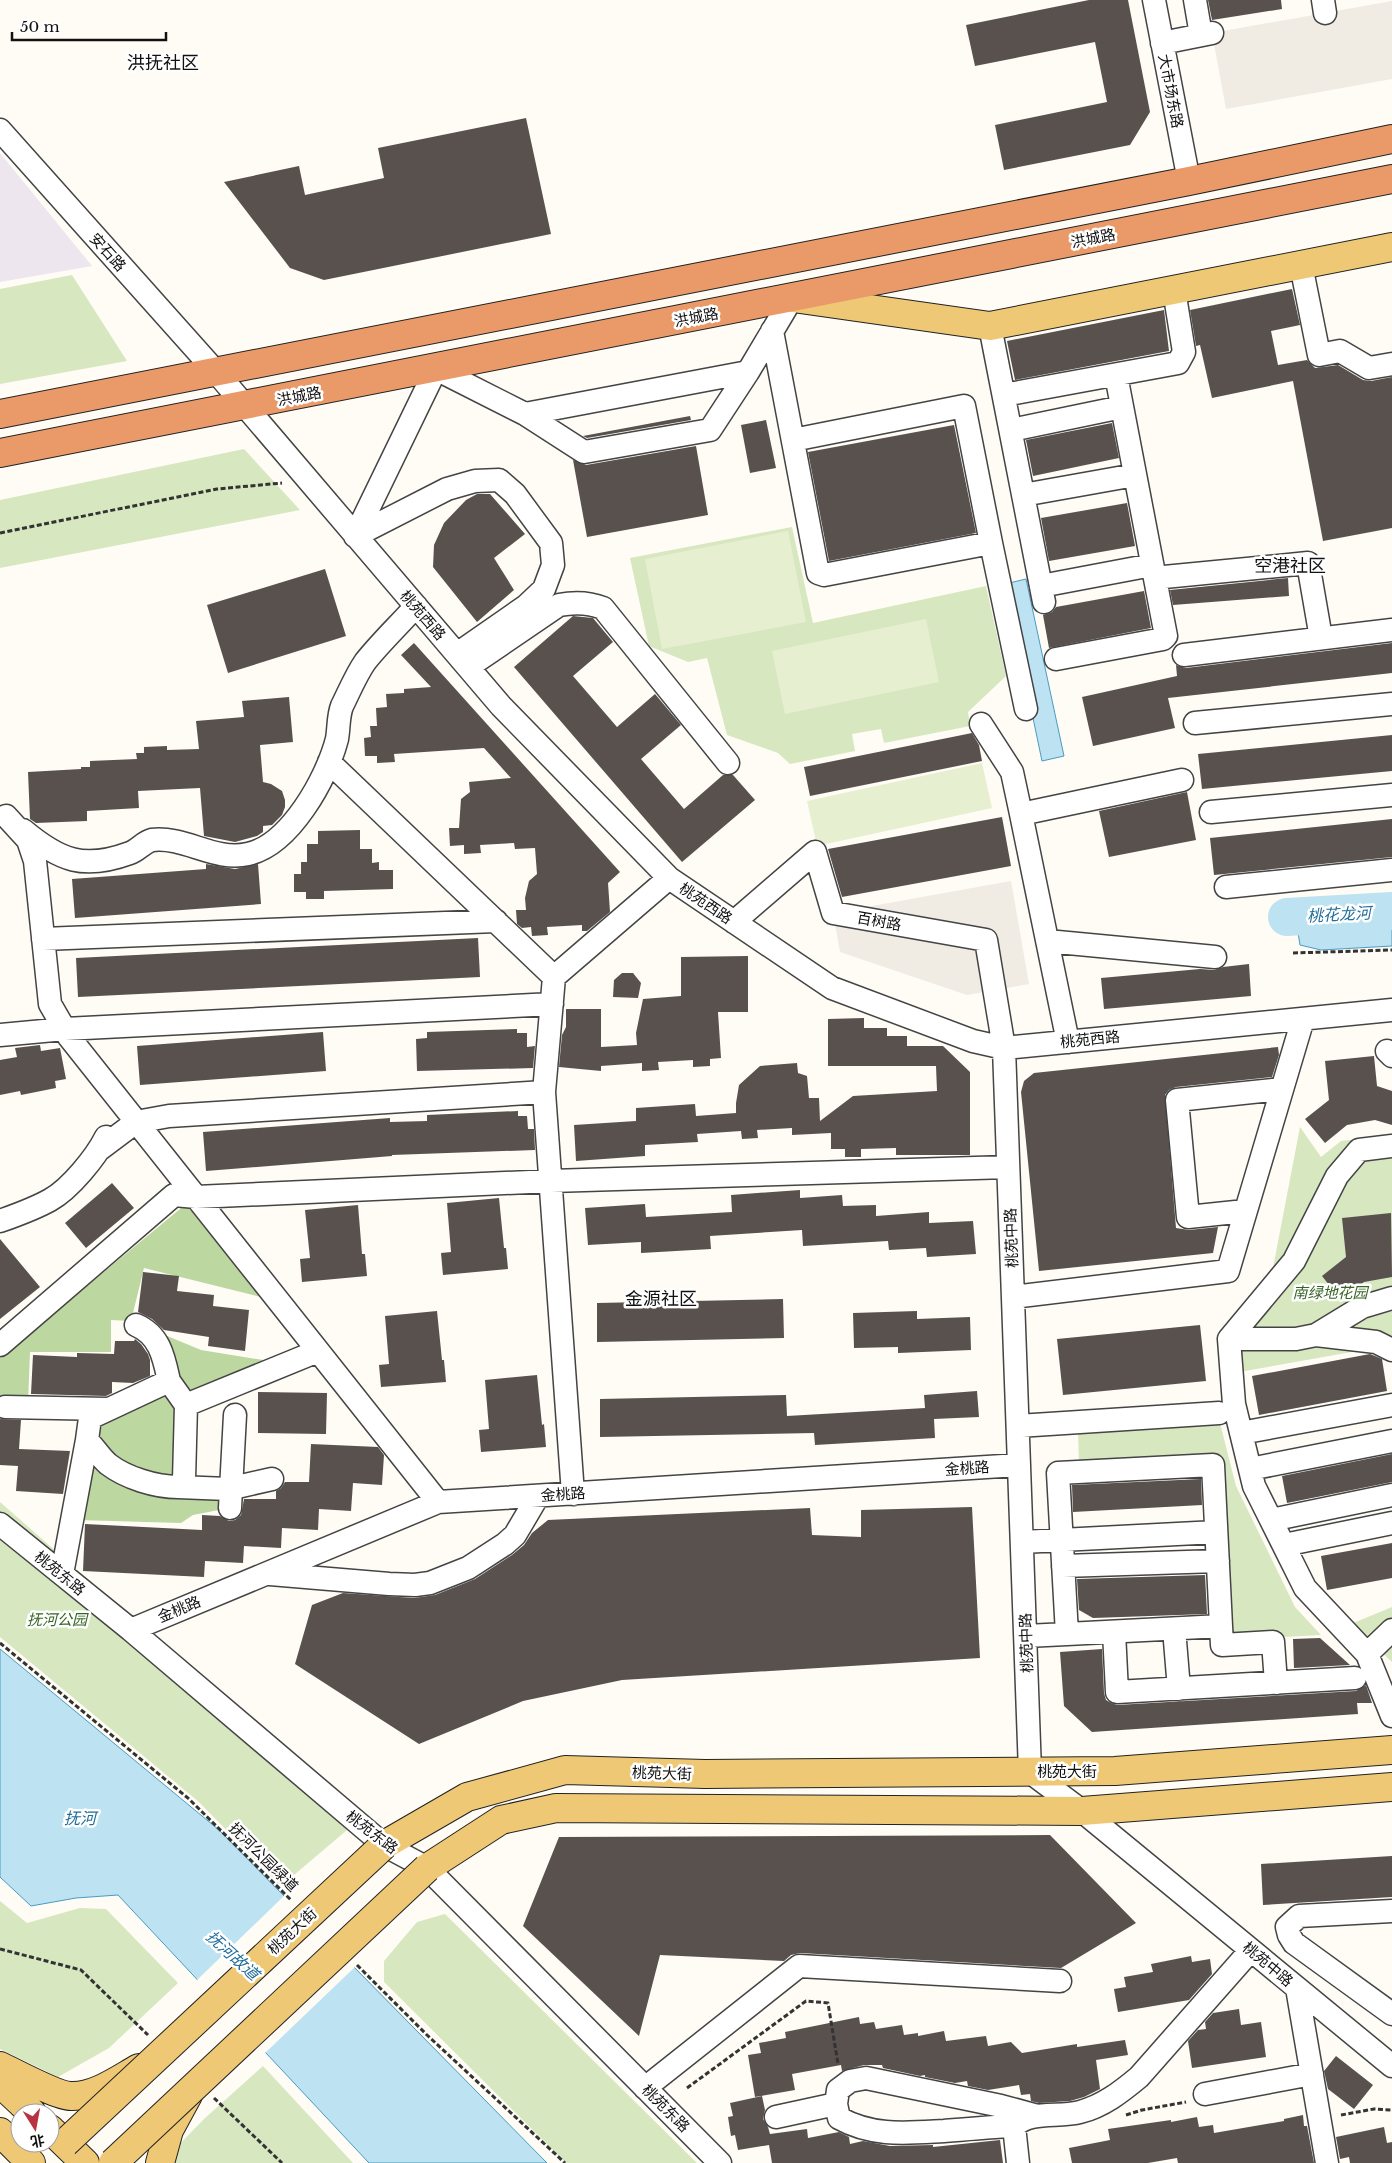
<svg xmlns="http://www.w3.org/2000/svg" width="1392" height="2163" font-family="'Libre Baskerville','Noto Sans SC',serif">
<rect width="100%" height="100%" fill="#fefcf5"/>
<!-- industrial -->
<path fill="#ede6ee" d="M0 153 92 266 0 282Z"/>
<!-- green -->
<path fill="#d7e7c0" d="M72 275 127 361 0 384V289Z
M244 449 300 510 0 568V500Z
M792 527 813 623 986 586 1006 676 968 712 970 726 884 743 881 729 852 734 855 751 790 764 778 753 727 735 707 658 688 662 649 646 630 558Z
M1300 1127 1321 1157 1341 1141 1392 1135V1359L1374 1348 1228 1374 1260 1287 1273 1268Z
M1220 1423 1236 1486 1295 1607 1321 1635 1228 1640 1218 1456 1079 1464 1078 1431Z
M0 1502 158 1641 347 1830 281 1886 199 1802 0 1637Z
M1392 1607V1662L1351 1624Z
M0 1901 27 1923 80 1908 106 1909 178 1983 109 2048 58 2077 0 2049Z
M445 1914 697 2163H566L384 1982V1961L417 1922Z
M263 2066 353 2163H173L172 2152 204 2119Z"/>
<!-- forest -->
<path fill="#bdd7a0" d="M186 1204 261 1297 144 1268 131 1321 111 1320V1352H30L28 1403H0V1358Z
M160 1333 201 1350 269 1361 192 1399 185 1392Z
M168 1386 182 1406 174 1482 112 1461 92 1437 94 1420Z
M90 1450 113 1473 226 1492 224 1509 193 1515 181 1523 77 1520Z"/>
<!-- pitch -->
<path fill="#e7efd1" d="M788 531 806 622 662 649 645 559Z
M926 619 939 682 785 714 772 651Z
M982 763 992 808 817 846 807 801Z"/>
<!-- plaza -->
<path fill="#f0ebe3" d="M1392 1V79L1226 109 1212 33Z
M1011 881 1029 984 967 995 840 952 833 913Z"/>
<!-- water -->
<path fill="#bde2f2" stroke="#499bc4" d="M1026 579 1064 756 1042 761 1005 584Z
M1392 905V946L1321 950 1300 945 1294 908Z
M0 1649 219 1830 547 2163H369L118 1895 76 1898 31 1906 0 1877Z"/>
<!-- pier -->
<path fill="#fefcf5" d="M286 1894 356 1966 264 2054 196 1981Z"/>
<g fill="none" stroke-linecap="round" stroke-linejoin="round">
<!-- river -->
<path stroke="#bde2f2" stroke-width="38" d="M1287 917 1392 911"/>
</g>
<!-- building -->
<path fill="#59514e" d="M1089 0H1128L1150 112 1130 145 1004 170 995 125 1107 102 1095 42 975 66 966 25Z
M1208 0H1281L1282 9 1212 20Z
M526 118 551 234 324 280 290 268 224 182 299 166 305 195 384 178 378 148Z
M1292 289 1300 325 1271 331 1278 365 1307 360 1315 368 1338 365 1363 380 1371 381 1392 377V528L1323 541 1293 381 1212 398 1200 345 1196 346 1190 310Z
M1164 310 1169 351 1015 380 1007 341Z
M690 416 691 420 587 438 583 436Z
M766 420 776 468 750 473 741 425Z
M1112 423 1119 458 1033 476 1026 440Z
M954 425 976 533 829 561 808 452Z
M696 446 708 515 587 537 573 460 586 465Z
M477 494H490L525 534 494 558 514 590 477 622 433 567 434 545 444 523 466 500Z
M1127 503 1135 546 1049 561 1041 518Z
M325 569 346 636 228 673 207 605Z
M1288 578 1289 596 1173 605 1170 590Z
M1144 591 1151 628 1049 648 1043 615 1052 612 1056 607Z
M573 616 593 618 613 642 573 676 617 727 655 694 681 725 641 759 684 809 723 775H733L755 800 682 862 514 667Z
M414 643 620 872 608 883 610 912 587 931H582V925L547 927 548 935 532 936 531 927 522 928 517 924 516 910H526L525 898 529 881 537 874 535 848 515 849 514 843 480 845 481 853 464 854V845L450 846 449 828H459L461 799 470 792 469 782 511 778 484 748 394 754 395 762 377 763V756H365L364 738 371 737 370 726H377L376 708 387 707 386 694 404 693V689L431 687 401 655Z
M1392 643V673L1168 698 1175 728 1093 746 1082 697 1177 676 1176 665 1186 668Z
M289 697 293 742 260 745 263 782 271 784 282 791 285 800V807L282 815 272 825 263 826V832L257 836 235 842 204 836 200 788 138 791 139 808 87 811V821L36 823 30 819 28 772 81 769V767H90V761L137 759 136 753H144V747L167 746V750L199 749 196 721 244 717 242 701Z
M972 733 979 745 982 761 810 796 804 767Z
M1392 735V771L1202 789 1198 754Z
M1187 792 1196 840 1109 857 1099 811Z
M1002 817 1011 866 842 897 828 849Z
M1392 819V857L1214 875 1210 838Z
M360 830V849H372V863L379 862V870H393V889L324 891V899H306V892H294V874H301V862H307V844H318V831Z
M206 864 235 869 258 864 261 904 75 918 72 879 206 869Z
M478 938 480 977 78 997 76 958Z
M748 956V1012H718L721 1058 710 1059V1066L693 1067V1060L658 1062 659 1070 642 1071V1063L601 1066V1071L559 1067 562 1035 566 1027V1009H601V1047L637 1045 636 1033 643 999 681 996V957Z
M1249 964 1251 996 1104 1009 1101 978 1200 969 1214 970 1223 967Z
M622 973H633L641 983 638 998 613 997 614 980Z
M864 1018V1028H887V1036H907V1046H943L970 1072V1155H896V1148L861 1149V1157H845V1149H831V1133L792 1135V1128L757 1130 758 1138 742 1139 741 1131 697 1134 698 1142 645 1145V1156L576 1161 574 1125 636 1121V1108L695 1104 696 1116 736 1113V1103L739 1085 760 1066 797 1063 798 1073 807 1076 809 1098H819L820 1121 853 1096 937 1091 936 1066H828V1019Z
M517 1029V1033H527V1047L535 1046 533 1068 417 1071 416 1039 427 1038V1032Z
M323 1032 326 1071 140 1085 137 1046Z
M40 1045 41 1051 60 1048 66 1079 55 1081 56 1088 21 1095 20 1091 0 1095V1060L17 1057 15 1048Z
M1278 1047 1279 1055 1272 1077 1176 1087 1169 1090 1165 1095 1176 1228 1189 1230 1218 1227 1213 1253 1039 1271 1021 1092 1024 1081 1034 1073Z
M1374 1056 1377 1086 1392 1091V1125L1375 1120 1347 1125 1325 1143 1305 1119 1329 1100 1325 1061Z
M518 1111V1116H527L528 1129H534L535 1150 392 1155V1156L206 1171 203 1132 390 1118V1122L427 1121V1115Z
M112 1183 134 1208 86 1248 65 1223Z
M800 1190V1198L842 1195 843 1206 876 1205V1216L929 1212V1223L973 1221 976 1254 927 1257 926 1248 889 1250 888 1241 803 1246 802 1230 710 1236 711 1249 641 1253V1242L588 1245 585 1208 645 1204 646 1217 732 1212 731 1195Z
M499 1198 504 1248H506L508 1269 443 1275 441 1253 451 1252 447 1203Z
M358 1205 362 1254H365L367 1276 302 1282 300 1259 310 1258 305 1210Z
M1391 1213 1392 1277 1364 1282 1341 1300 1322 1276 1346 1257 1342 1218Z
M0 1239 40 1287 0 1319Z
M143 1272 179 1276 177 1291 214 1295 213 1306 249 1310 245 1351 208 1346 209 1337 164 1330 152 1319 138 1312Z
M783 1299 784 1338 597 1342V1303Z
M437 1311 442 1360H444L446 1382 381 1387 379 1365 389 1364 385 1316Z
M917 1311V1319L970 1317 971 1350 898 1353V1347L854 1348 853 1313Z
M1200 1325 1206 1381 1063 1395 1057 1339Z
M135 1339 141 1344 148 1354 150 1360V1376L133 1383 112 1382V1393L106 1396 31 1394 33 1355 77 1357V1353L114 1354 115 1341H134Z
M1370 1354 1382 1359 1387 1391 1259 1415 1252 1376Z
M537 1375 542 1425 544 1424 546 1447 481 1452 479 1430 489 1429 485 1380Z
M977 1391 979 1417 934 1419 935 1438 815 1445 814 1433 600 1437V1399L786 1395 787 1416 925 1408 924 1395Z
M258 1392 327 1393 326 1434 258 1433Z
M0 1419 21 1420 19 1449 70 1451 63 1494 16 1491 18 1466 0 1465Z
M311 1444 378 1447 384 1455 382 1485 353 1483 351 1511 319 1509 318 1530 282 1528 281 1548 244 1546 243 1563 205 1561 204 1577 83 1571 85 1524 202 1530V1515L220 1516 229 1521 235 1520 241 1515 244 1499H276V1491L281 1488 285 1482H309Z
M1392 1454V1482L1287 1503 1282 1476Z
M1201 1479 1202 1505 1073 1512 1072 1485Z
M972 1507 980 1658 622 1680 523 1701 419 1744 295 1664 312 1605 343 1593 414 1598 435 1595 475 1579 512 1555 524 1545 532 1533 548 1520 810 1508 812 1535 861 1537V1510Z
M1392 1543V1578L1327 1590 1321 1556Z
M1205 1575 1207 1614 1093 1618 1079 1610 1077 1579Z
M1320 1638 1350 1665 1294 1668 1293 1639Z
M1102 1649 1104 1693 1106 1700 1111 1703 1117 1705 1356 1691 1366 1685 1372 1703H1357L1358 1714 1092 1732 1064 1706 1060 1652Z
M1050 1835 1136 1923 1061 1968 800 1953 791 1955 784 1961 660 1955 639 2036 523 1926 559 1837Z
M1392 1856V1897L1263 1905 1261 1864Z
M1191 1956 1192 1962 1210 1959 1212 1974 1189 2000 1118 2012 1114 1989 1126 1987 1124 1977 1153 1972 1151 1964Z
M1239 2009 1241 2025 1261 2022 1266 2057 1192 2068 1188 2041 1198 2030 1206 2029 1205 2022 1213 2013Z
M859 2017 860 2024 874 2022 876 2029 902 2025 904 2035 918 2033V2036L944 2031 946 2041 986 2036 988 2046 1011 2042 1022 2053 1077 2044V2047L1125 2040 1128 2055 1096 2060 1100 2089 1084 2097 1070 2101 1039 2103 1031 2101 1030 2094 1021 2095 1019 2085 988 2090 968 2086 967 2081 955 2083 925 2077V2075L920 2076 883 2068 882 2065H864L842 2071 841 2065 792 2074 795 2090 755 2097 748 2055 761 2053 759 2043 786 2038 785 2032Z
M1336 2056 1373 2085 1354 2109 1328 2089 1324 2071Z
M762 2096 765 2110 763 2119 768 2127 770 2134 807 2129 808 2138 839 2132 849 2137 850 2144 863 2141 890 2146 933 2145V2147L1000 2140 1003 2163H772L769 2145 738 2150 735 2135 731 2136 728 2117 733 2116 730 2103Z
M1303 2115 1304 2126H1307L1314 2163H1178L1177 2158 1148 2163H1072L1069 2148 1110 2140 1108 2129 1171 2120V2122L1197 2117 1199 2127 1213 2125 1214 2133 1284 2121V2119Z
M1384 2127 1387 2143 1392 2142V2163H1350L1349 2157 1340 2159 1336 2137Z"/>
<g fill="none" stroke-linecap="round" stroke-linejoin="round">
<!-- minor casing -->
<g stroke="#444" stroke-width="25">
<path id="minor" d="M1154 0 1189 181
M1195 0 1201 35
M1323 0 1325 13
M1162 43 1212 33
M0 130 217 373 501 706 669 878 832 988 973 1041 1004 1048 1392 1010
M1301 265 1319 355 1340 351 1369 368 1392 364
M990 326 1044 602
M772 331C787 412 803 492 818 573L824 575 991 543 964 406 793 440
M1004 395 1178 363 1184 352 1174 290
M525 414 584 452 710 430 748 372
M1011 430 1122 407
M1023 495 1135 475
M355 536 436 369 525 414 748 372 792 298
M355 536 447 489 475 481 499 480 515 494 551 543 553 565 544 589 526 606 457 654
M991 543 1026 709
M1164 577 1308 563 1321 638
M1041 586 1152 565
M1184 655 1392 630
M1056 659 1163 639 1166 636 1116 375
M468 667 559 605C574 602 588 602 603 608L728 763
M1195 723 1392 704
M981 724 1012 772 1021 814
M329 762 554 977
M1211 812 1392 795
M6 816 28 840 35 861 50 1004 69 1037 438 1502
M23 830C60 861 84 870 130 853 138 850 144 842 152 840 185 836 215 862 248 854 290 845 327 778 337 739 339 728 338 716 342 706 349 692 356 675 365 662 380 643 399 625 416 606
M1226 887 1392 870
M734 922 815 852 833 913 986 940 1004 1048 1030 1772 1082 1811 1392 2066
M43 939 496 921
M1047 941 1215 957
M0 1035 65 1029 552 1004
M1068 1042 1021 814 1182 780
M1387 1051 1392 1056
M1392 1146 1359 1150 1337 1176 1294 1261 1229 1339 1234 1404 1254 1486 1305 1588 1367 1654 1392 1716
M100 1149 136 1122 169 1116 544 1092
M1245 1211 1188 1217 1177 1100 1281 1089
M0 1221C17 1215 34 1209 50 1200 70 1189 96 1157 106 1137
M1013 1297 1228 1271 1303 1019
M136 1325C160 1335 164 1358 169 1381
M1316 1335 1376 1342 1392 1350
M1229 1339H1296L1316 1335 1362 1307 1392 1298
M0 1345 174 1195 196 1197 551 1181 1008 1167
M169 1381 186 1405 184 1480 178 1487C156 1487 126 1478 108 1464 100 1457 94 1447 87 1440L90 1418Z
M186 1405 318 1351
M5 1407 107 1409
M1018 1426 1219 1413
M1241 1433 1392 1405
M1250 1469 1392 1441
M178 1487 228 1489 272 1479
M573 1494 544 1092 554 977 669 878
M230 1508 235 1415
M1271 1520 1392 1495
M0 1524 131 1630 384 1845 427 1868 720 2163
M1022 1542 1216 1532
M1284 1545 1392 1523
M1063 1566 1218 1561
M62 1574 87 1440
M270 1574 389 1584 415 1585 430 1583 468 1568 505 1544 515 1535 538 1496
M1221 1626 1222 1645 1273 1642 1276 1683
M1174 1629 1179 1689
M131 1630 438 1502 1019 1465
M1114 1632 1117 1692 1355 1678
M1026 1636 1067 1634 1058 1473 1213 1465 1221 1626 1067 1634
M1367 1654 1392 1630
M1392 1911 1299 1916 1287 1927 1289 1935 1294 1943 1392 2014
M1297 1988 1327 2163
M645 2088 799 1966 1060 1981
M1205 2094 1312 2074
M776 2117 836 2104
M1014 2126C991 2127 968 2129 944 2131 907 2133 873 2137 839 2118L836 2104 838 2090 850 2081 866 2078 1001 2106 1038 2116
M1018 2163 1014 2126C1032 2110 1058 2118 1080 2112 1103 2106 1121 2092 1139 2077L1251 1950"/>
</g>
<!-- major casing -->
<g stroke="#222" stroke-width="30">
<path id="major" d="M793 298 990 326 1392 247
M384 1845 467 1797 565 1770 705 1774 1115 1771 1392 1750
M427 1868 501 1820 556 1808 1082 1811 1392 1787
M0 2066C15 2073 57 2096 71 2096 95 2097 119 2079 139 2068
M0 2083 32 2113
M50 2129 85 2163
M0 2132 31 2163
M160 2163 169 2130 188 2095"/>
</g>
<!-- highway casing -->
<g stroke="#222" stroke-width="30">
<path id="highway" d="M0 414 1189 181 1392 139
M0 453 1392 179"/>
</g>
<!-- path -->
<path stroke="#333" stroke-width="3" stroke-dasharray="5 2.5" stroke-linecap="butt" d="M0 533 217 489 282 483
M1293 953 1392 950
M0 1643 189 1799 292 1901
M0 1949 81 1970 148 2035
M357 1965 427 2035 565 2163
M687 2088 806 2001 828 2003 838 2064
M214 2098 282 2163
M1126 2115 1142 2110 1186 2102
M1341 2115 1374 2109 1392 2110"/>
<!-- minor -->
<use href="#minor" stroke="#fff" stroke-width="22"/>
<!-- major -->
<use href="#major" stroke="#eec875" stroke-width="28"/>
<!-- highway -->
<use href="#highway" stroke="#ea9a68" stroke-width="28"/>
<!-- major-bridge casing -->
<g stroke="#222" stroke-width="30" stroke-linecap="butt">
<path id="major-bridge" d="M65 2143 384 1845
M113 2163 427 1868"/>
</g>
<!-- major-bridge -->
<use href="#major-bridge" stroke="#eec875" stroke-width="28"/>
</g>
<g text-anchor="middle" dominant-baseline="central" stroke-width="5" stroke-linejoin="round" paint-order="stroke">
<!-- street labels -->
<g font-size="15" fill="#111" stroke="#fff">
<text transform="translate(1171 91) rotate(79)">大市场东路</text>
<text transform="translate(1093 238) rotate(-11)">洪城路</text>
<text transform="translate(108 252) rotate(48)">安石路</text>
<text transform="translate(696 317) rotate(-11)">洪城路</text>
<text transform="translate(299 396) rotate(-11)">洪城路</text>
<text transform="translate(423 615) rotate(49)">桃苑西路</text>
<text transform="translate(706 903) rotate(34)">桃苑西路</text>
<text transform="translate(879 921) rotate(10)">百树路</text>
<text transform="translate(1090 1039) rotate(-6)">桃苑西路</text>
<text transform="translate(1011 1238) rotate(-92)">桃苑中路</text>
<text transform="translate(967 1468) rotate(-4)">金桃路</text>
<text transform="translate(563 1494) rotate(-4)">金桃路</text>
<text transform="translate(60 1573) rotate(39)">桃苑东路</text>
<text transform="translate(179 1609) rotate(-23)">金桃路</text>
<text transform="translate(1026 1643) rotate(-92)">桃苑中路</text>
<text x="1067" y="1771">桃苑大街</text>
<text transform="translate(662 1773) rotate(2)">桃苑大街</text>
<text transform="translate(372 1832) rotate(37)">桃苑东路</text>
<text transform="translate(264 1857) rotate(45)">抚河公园绿道</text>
<text transform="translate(292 1931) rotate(-43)">桃苑大街</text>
<text transform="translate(1268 1964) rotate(40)">桃苑中路</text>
<text transform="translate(666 2108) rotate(45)">桃苑东路</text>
</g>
<!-- park labels -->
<g font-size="15" font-style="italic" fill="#366524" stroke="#fff">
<text x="1330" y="1292">南绿地花园</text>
<text x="57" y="1619">抚河公园</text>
</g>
<!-- water labels -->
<g font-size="16" font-style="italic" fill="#226e9b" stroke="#fff">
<text transform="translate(1339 914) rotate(-3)">桃花龙河</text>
<text x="80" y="1818">抚河</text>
<text transform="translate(233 1955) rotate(42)">抚河故道</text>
</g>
<!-- quarter labels -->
<g font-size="18" fill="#111" stroke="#fff">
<text x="163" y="63">洪抚社区</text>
<text x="1290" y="566">空港社区</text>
<text x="661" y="1299">金源社区</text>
</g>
</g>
<!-- north arrow -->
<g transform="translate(35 2128) rotate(169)"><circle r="24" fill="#ffffff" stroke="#a0a0a0"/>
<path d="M0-4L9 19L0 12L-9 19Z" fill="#b83241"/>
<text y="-8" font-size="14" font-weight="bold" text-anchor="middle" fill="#111111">北</text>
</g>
<!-- scale -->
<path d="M12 32v8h154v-8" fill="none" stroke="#111111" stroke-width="2.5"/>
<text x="20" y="32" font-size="15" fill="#111111" stroke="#ffffff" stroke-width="4" paint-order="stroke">50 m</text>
</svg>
